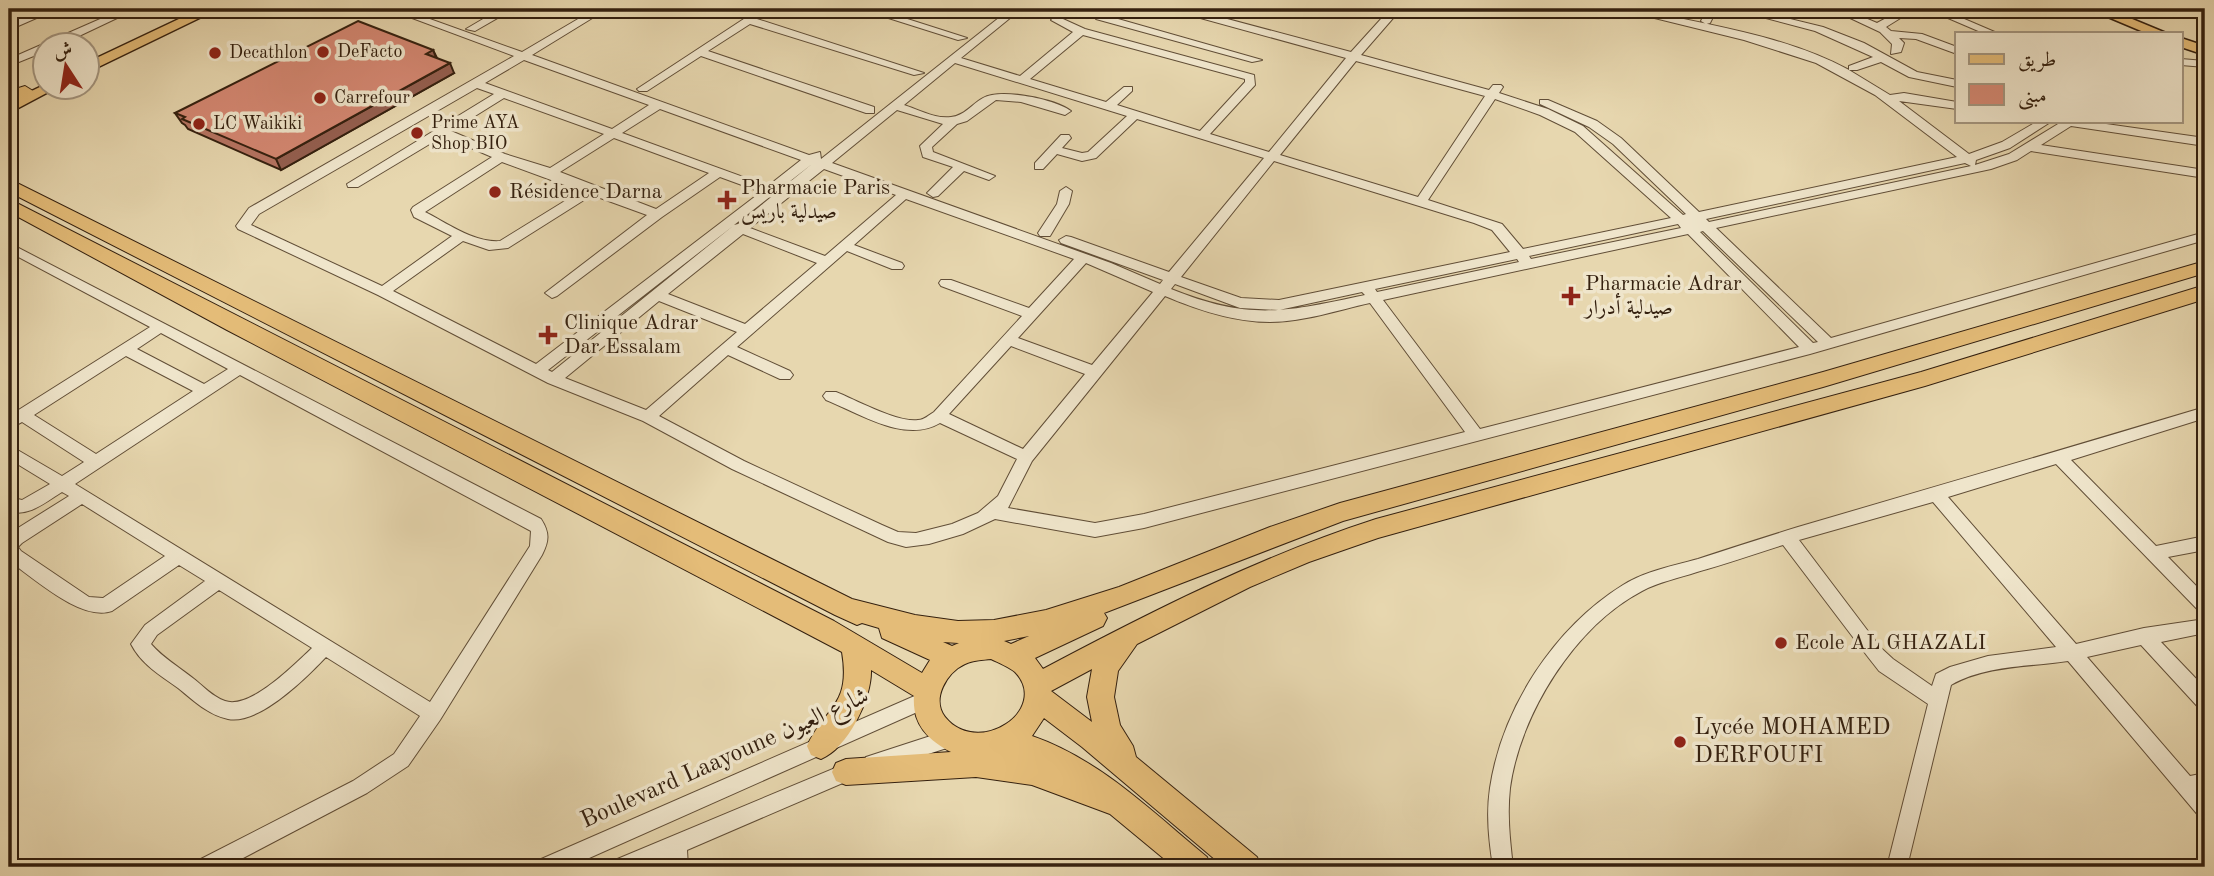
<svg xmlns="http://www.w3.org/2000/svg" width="2214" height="876" font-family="'Old Standard TT',Amiri,serif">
<rect width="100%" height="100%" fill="#e7d7af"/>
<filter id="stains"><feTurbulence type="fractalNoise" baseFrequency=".00286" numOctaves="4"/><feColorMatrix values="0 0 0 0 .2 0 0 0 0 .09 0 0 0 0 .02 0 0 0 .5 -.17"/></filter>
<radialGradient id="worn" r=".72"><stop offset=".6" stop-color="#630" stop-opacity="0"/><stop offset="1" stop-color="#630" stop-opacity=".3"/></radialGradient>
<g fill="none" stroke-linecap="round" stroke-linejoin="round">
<!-- minor casing -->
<g stroke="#614e37" stroke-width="2">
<path id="minor" d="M43 9H57L9 30V23Z
M123 9H136L58 46H46V51L9 66V59Z
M388 9H402L522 52 595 9H607L532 55 809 155 820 152 821 159 1010 9H1021L961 58 1020 76 1073 32 1051 20 1063 9H1072L1063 19 1085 29 1254 75 1255 85 1210 134 1269 152 1346 58 1175 11 1174 9H1190L1351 52 1390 9H1401L1361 55 1489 90 1493 85H1501L1503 87 1499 93 1548 109 1583 126 1683 215 1686 214 1613 144 1589 127 1540 104V100H1548L1597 121 1621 138 1699 212 1957 157 1875 95 1816 63 1744 40 1618 9H1636C1707 25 1784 35 1849 70V66L1873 57 1815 31 1732 9H1749L1823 27 1864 43 1917 72 1957 80V87L1909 77 1881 62 1857 70H1849L1890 95 1904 93 1957 102V109L1899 101 1969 154 2002 142 2038 121H2052L2010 148 1976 160 1975 165 2009 154 2058 124 2056 121H2085L2205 138V146L2071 126 2041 145 2205 170V178L2031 151 2017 160 1991 169 1716 228 1831 338 2205 232V240L1810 354 1144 528 1095 537 995 519 963 534 929 544 906 547 888 542 732 469 643 421 548 383 378 295 238 229 236 226 249 208 514 56ZM1083 35 1245 79V82L1200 131 1117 105 1132 91V87H1124L1106 102 1030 79ZM524 60 649 105 612 129 485 83ZM1356 61 1485 96 1418 197 1280 155ZM955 63 1127 116 1088 152 1082 153 1062 148 1071 138 1069 135H1061L1035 163V169H1043L1057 154 1082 161 1096 158 1137 119 1264 158 1169 272 1071 237 1066 236 1059 240 1061 243 1163 280 1160 284 1111 263 832 163 897 110 943 124 920 146 923 157 953 167 927 193 933 197 938 196 964 171 989 180 995 176 933 152 932 147 957 124 967 121 996 100 1021 102 1065 115 1071 111C1055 99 1001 88 983 98 972 104 964 116 951 117 935 119 919 110 904 105ZM477 88 494 94 347 184 348 187H358L443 136 492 157 413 207 411 210 414 217 452 236 382 286 251 225 259 214ZM504 98 604 134 550 168 505 154 451 131ZM1495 99 1540 115 1575 132 1671 218 1523 249 1502 224 1428 200ZM660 109 801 160 768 186 622 133ZM614 138 709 173 656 209 560 172ZM1274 161 1474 223 1492 230 1510 252 1279 300 1241 298 1181 277ZM502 162 581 191 500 241C474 243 447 223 425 212ZM1965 163 1971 166 1709 222 1706 219ZM812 164 738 224 734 225ZM824 169 896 195 825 256 750 228ZM720 177 761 192 536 364 393 291 463 241 489 250 508 248 592 195 647 215 545 293 552 298 557 296 662 217ZM906 199 1074 259 1029 308 951 280H941L939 283 941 286 1022 316 934 412C929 415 924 420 918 420 898 423 856 400 836 392H826L823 396 826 400C859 413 905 444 940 423L1017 459 998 496 978 513 952 524 916 533 898 532 882 525 744 461 659 416 728 355 780 379H790L793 375 790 371 737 347 847 251 892 269H902L904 266 902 263 854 245ZM1678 224 1681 228 1531 259 1529 256ZM733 226 552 372 548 370ZM1703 231 1818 342 1813 343 1700 232ZM743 234 817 263 745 324 668 294ZM1688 234 1799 347 1480 429 1383 300ZM1517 259 1519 262 1377 292 1375 289ZM1086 263 1153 292 1092 365 1018 338ZM1175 284 1240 308 1279 310 1362 292 1365 295C1285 312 1250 321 1171 289ZM1165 296C1198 310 1234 322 1270 322 1303 322 1338 310 1370 303L1465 432 1144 514 1095 523 1008 508 1032 461ZM659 301 737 332 646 410 565 378ZM1011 346 1085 374 1023 449 949 414Z
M500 9H513L475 31 466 29Z
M759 9H771L757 19 924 73 914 75 750 24 708 51 874 107V113H866L701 56 647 91H639L637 89Z
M860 9H876L967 38 958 40Z
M982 9H999L1000 11 995 14Z
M1707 9H1717L1710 23 1706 24 1701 21Z
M1831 9H1844L1877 23 1903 9H1915L1886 27 1891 31 1922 34 1957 47V54L1916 39 1899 38 1904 43 1901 52 1891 54 1892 44 1880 32Z
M1927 9H1941L1997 33H1983Z
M1096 15H1104L1262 60 1252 62 1096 19Z
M2181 59 2205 61V67L2181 65Z
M1066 187 1072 191 1069 204 1050 236H1040L1038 233 1057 204 1060 191Z
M9 243 541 519C550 533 549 541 542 555L440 720 408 766 367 793 226 867H196L199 860 353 781 394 754 420 716 326 657C306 678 259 725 228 719 208 715 193 700 178 688 160 675 141 664 131 644L145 625 205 581 179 565 112 611C81 622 34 578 9 561L10 533 69 496 62 492C47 501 28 518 9 511V497L22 500 50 484 9 459V445L62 476 84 462 22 422 9 429V416L150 327 9 252ZM161 333 228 369 204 384 137 349ZM126 356 193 391 96 454 34 415ZM240 375 531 531 530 546 430 702 75 484ZM82 504 165 556 103 598 89 597 21 551 18 547 22 543ZM219 590 312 648C295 664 250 710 225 701 213 697 203 686 194 679 179 667 163 658 151 644L157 635Z
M2205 407V418L2071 460 2156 546 2205 536V550L2168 557 2205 595V613L2199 611 2056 464 1948 497 2076 644 2144 628 2205 619V633L2161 642 2205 688V709L2198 707 2141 645 2087 657 2190 776 2205 773V817L2198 815 2068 661C2029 667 1986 665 1951 685L1907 867H1887L1928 704 1879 671 1868 657 1783 545C1754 554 1726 564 1697 572 1679 578 1659 582 1642 591 1575 626 1520 714 1510 788 1507 815 1510 841 1513 867H1493C1489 841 1486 815 1490 788 1502 708 1554 628 1623 585 1645 571 1673 566 1698 559 1731 548 1766 537 1798 527 1934 487 2069 448 2205 407ZM1933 502 2056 647 1988 656 1950 667 1936 674 1932 686 1893 659 1880 647 1799 540Z
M926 691 933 693 935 699 933 705 569 867H536L539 860Z
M949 730 956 733 959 739 956 745 873 772 866 769 863 763 866 757Z
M852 761 859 764 862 770 859 776 687 850 688 867H668L667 858 646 867H612L615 860Z"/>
</g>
<!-- major casing -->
<g stroke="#34200f" stroke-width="3">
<path id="major" d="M200 9H218L88 72V62Z
M2089 9H2108L2166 33H2146Z
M2181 38 2205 46V55L2181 47Z
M46 84V88H56L9 113V102Z"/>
</g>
<!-- highway casing -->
<g stroke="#34200f" stroke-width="2">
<path id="highway" d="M25 86 33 91 31 95 9 101V91Z
M9 179 852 599 915 615 958 621 994 620 1046 610 1119 587 1270 527 1340 503 1823 372 2205 261V273L1823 387 1343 521 1104 613 1107 618 1103 626 1035 658 1043 669C1152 611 1259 557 1376 519L1921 372 2205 285V299L1925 386 1378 538 1309 562 1250 587 1137 644 1118 671 1114 697 1120 725 1133 746 1136 757 1257 857 1261 867H1224L1082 747 1044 718 1032 736C1101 760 1151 811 1207 857L1211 867H1174L1110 814 1032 785 976 777 846 785 836 781 832 772 836 763 846 759 951 752C928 740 912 724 914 696L871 670C872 698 848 748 821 759L811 755 807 746C826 706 851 706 842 652L227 330 9 212V199L834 621 922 673 930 660 882 638 879 628 862 623 857 625 835 615 9 192ZM1029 636 1011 644 1004 641ZM943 642 958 643H959L952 646ZM991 659C999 663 1009 667 1015 672 1051 710 978 758 945 717 931 699 947 672 965 664 973 660 983 660 991 659ZM1092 669 1087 697 1092 722 1051 691Z"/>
</g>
<!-- minor -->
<use href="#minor" fill="#efe5cb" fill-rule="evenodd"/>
<!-- major -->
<use href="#major" fill="#e4bc78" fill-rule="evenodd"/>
<!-- highway -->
<use href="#highway" fill="#e4bc78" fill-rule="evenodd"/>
</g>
<!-- wall -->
<path fill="#b77563" stroke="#34200f" stroke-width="2" d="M433 50 437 58 454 73 281 170 188 129 185 125 182 123 175 113Z"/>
<!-- shaded-wall -->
<path fill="#955f50" stroke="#34200f" stroke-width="2" d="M433 50 437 60 426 54Z
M450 63 454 73 281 170 276 159Z"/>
<!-- building -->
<path fill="#d58873" stroke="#34200f" stroke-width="2" d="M358 21 433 50 426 54 450 63 276 159 182 119 185 117 175 113Z"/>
<!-- markers -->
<g fill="#8f2418" stroke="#efe5cb" stroke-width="2.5">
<circle cx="323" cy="52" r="7"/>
<circle cx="215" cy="53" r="7"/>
<circle cx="320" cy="98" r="7"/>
<circle cx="199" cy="124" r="7"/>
<circle cx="417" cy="133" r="7"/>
<circle cx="495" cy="192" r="7"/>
<path d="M723.5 189.5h7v7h7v7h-7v7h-7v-7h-7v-7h7z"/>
<path d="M1567.5 285.5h7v7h7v7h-7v7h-7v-7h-7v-7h7z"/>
<path d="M544.5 324.5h7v7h7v7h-7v7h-7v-7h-7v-7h7z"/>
<circle cx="1781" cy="643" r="7"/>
<circle cx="1680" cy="742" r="7"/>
</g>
<g text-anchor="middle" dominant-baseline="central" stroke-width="7" stroke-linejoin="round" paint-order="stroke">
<!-- far-poi labels -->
<g font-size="18" fill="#34200f" stroke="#efe5cb" text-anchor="start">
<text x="337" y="52">DeFacto</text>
<text x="229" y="53">Decathlon</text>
<text x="334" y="98">Carrefour</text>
<text x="431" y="123">Prime AYA<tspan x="431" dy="21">Shop BIO</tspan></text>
<text x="213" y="124">LC Waikiki</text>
</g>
<!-- poi labels -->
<g font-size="21" fill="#34200f" stroke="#efe5cb" text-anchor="start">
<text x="741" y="188">Pharmacie Paris<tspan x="741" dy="24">صيدلية باريس</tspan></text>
<text x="509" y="192">Résidence Darna</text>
<text x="1585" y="284">Pharmacie Adrar<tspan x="1585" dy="24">صيدلية أدرار</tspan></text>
<text x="564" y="323">Clinique Adrar<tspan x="564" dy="24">Dar Essalam</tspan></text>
<text x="1795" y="643">Ecole AL GHAZALI</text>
</g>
<!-- near-poi labels -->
<g font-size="24" fill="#34200f" stroke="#efe5cb" text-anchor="start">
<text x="1694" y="728">Lycée MOHAMED<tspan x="1694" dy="28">DERFOUFI</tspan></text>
</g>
<!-- near-street labels -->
<g font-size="24" fill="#34200f" stroke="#efe5cb">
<text transform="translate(725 759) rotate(-24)">Boulevard Laayoune شارع العيون</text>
</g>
</g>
<!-- margin -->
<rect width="2214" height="876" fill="none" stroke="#e7d7af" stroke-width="35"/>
<rect x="10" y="10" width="2193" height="855" fill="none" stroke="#34200f" stroke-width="3.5"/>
<rect x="18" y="18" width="2179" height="841" fill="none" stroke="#34200f" stroke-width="2"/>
<!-- legend -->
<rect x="1955" y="32" width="228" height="91" fill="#efe5cb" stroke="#a49680" stroke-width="2"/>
<rect x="1969" y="54" width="35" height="10" fill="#e4bc78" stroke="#a49680" stroke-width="2"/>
<text x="2018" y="66" font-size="21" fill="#34200f">طريق</text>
<rect x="1969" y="84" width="35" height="21" fill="#d58873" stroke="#a49680" stroke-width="2"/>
<text x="2018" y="102" font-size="21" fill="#34200f">مبنى</text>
<!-- north arrow -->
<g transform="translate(66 66) rotate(348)"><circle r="33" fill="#efe5cb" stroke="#a49680" stroke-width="2"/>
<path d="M0-5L12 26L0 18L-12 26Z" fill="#8f2418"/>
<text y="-10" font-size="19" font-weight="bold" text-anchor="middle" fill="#34200f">ش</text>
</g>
<rect width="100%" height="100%" filter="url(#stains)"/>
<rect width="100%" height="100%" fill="url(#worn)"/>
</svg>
